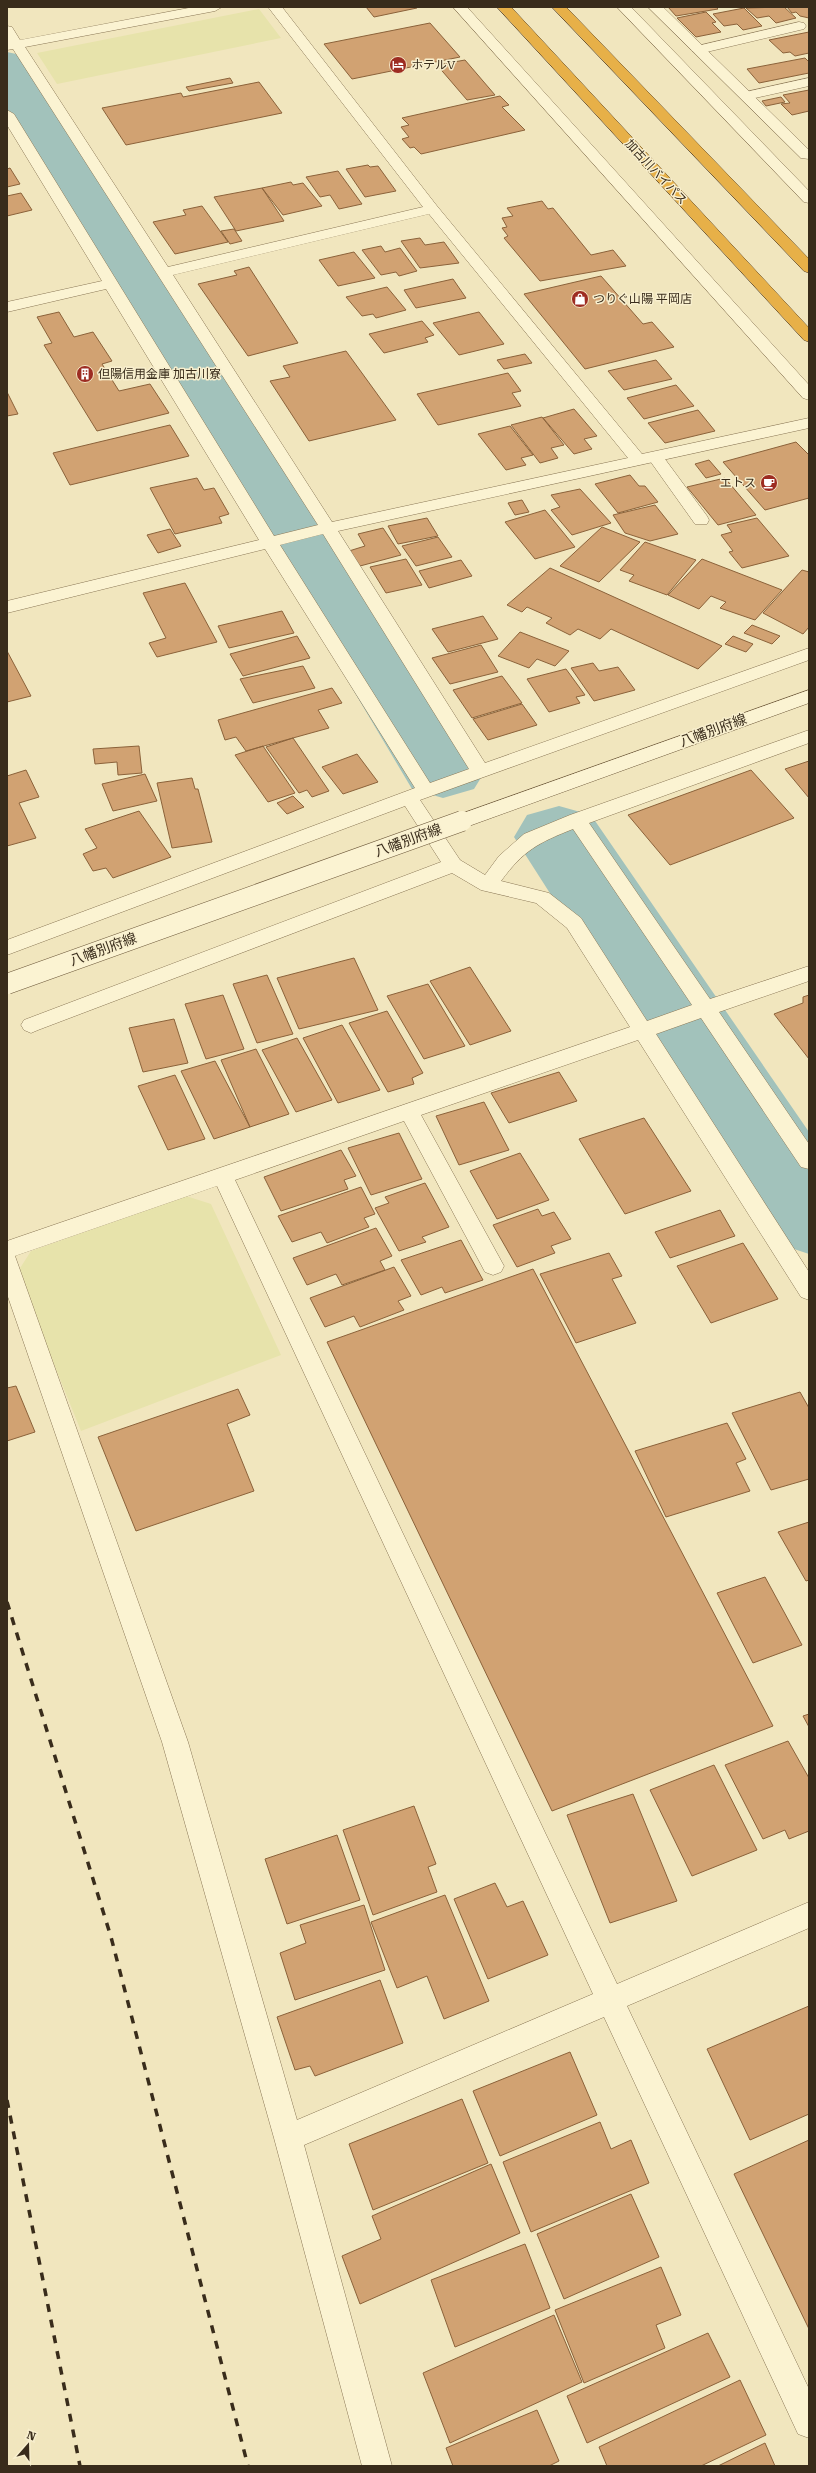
<svg xmlns="http://www.w3.org/2000/svg" width="816" height="2473" font-family="'Roboto Serif','Noto Sans JP',serif">
<rect width="100%" height="100%" fill="#f1e6be"/>
<!-- farmland -->
<path fill="#e7e3ab" d="M259 9 281 38 57 84 37 53Z
M186 1196 211 1204 281 1355 81 1431 17 1273 31 1251Z"/>
<g fill="none" stroke-linecap="round" stroke-linejoin="round">
<!-- river -->
<path fill="#a2c2bb" fill-rule="evenodd" d="M7 52 30 57 39 71 347 545 487 768 474 789 443 798 412 789 267 545 7 123Z
M559 806 591 815 809 1132V1254L773 1242 514 837 527 815Z"/>
</g>
<!-- building -->
<path fill="#d1a272" stroke="#8b623a" d="M366 7H417V8L374 17Z
M668 7H716L718 9 676 16Z
M784 7 796 18 776 23 769 16 757 18 746 8Z
M787 7H809V18L800 16 796 12 792 13Z
M744 8 762 26 743 30 737 24 724 26 713 14Z
M706 12 716 22 712 23 721 32 696 37 677 18Z
M430 23 460 57 352 79 324 44Z
M809 32V53L795 56 790 52 783 53 769 40Z
M805 58 809 62V73L759 83 747 69Z
M465 60 495 95 467 100 437 65Z
M230 78 233 83 189 91 186 87Z
M259 82 282 113 126 145 102 108 181 93 183 97Z
M809 90V111L792 115 781 104 790 103 783 95Z
M500 96 509 105 502 107 525 130 421 154 414 147 410 148 402 139 409 137 401 127 409 125 402 118Z
M781 97 785 102 766 106 762 101Z
M368 165 370 167 378 166 396 191 365 197 346 169Z
M10 168 20 184 7 187V169Z
M338 171 362 204 339 209 330 195 320 197 306 177Z
M291 182 293 185 303 183 322 206 283 215 262 188Z
M262 188 284 221 236 231 214 197Z
M21 193 32 210 7 216V196Z
M542 201 548 209 553 208 591 255 613 250 626 266 540 281 504 238 508 236 502 228 507 227 502 218 513 216 507 208Z
M202 206 228 242 175 254 153 222 186 215 183 210Z
M234 229 242 241 230 244 221 231Z
M420 238 425 245 444 242 459 263 420 268 401 241Z
M381 246 385 252 400 248 417 271 399 276 396 272 381 275 362 250Z
M354 252 375 278 338 286 319 260Z
M249 267 298 343 248 356 198 284 237 275 234 271Z
M601 276 643 324 652 322 674 347 585 369 524 294Z
M453 279 466 298 416 308 404 290Z
M387 287 406 310 376 318 373 314 362 316 346 297Z
M59 312 74 337 93 332 112 361 102 364 119 391 150 384 169 413 97 431 44 345 52 343 37 317Z
M479 312 504 344 459 355 433 323Z
M422 321 434 335 425 338 428 342 384 353 369 334Z
M346 351 396 420 309 441 270 381 290 377 283 366Z
M525 354 532 363 504 369 497 360Z
M656 360 672 379 624 390 608 371Z
M508 373 521 391 512 393 521 406 438 425 417 394Z
M676 385 694 406 644 419 627 398Z
M7 392 18 414 7 416Z
M574 409 597 436 584 439 592 449 574 454 543 418Z
M698 410 715 431 665 443 648 423Z
M542 417 564 445 551 448 558 458 540 463 511 425Z
M170 425 189 456 70 485 53 453Z
M510 426 533 455 521 458 526 465 506 470 478 434Z
M796 442 809 455V498L765 510 723 462Z
M709 460 721 474 706 478 695 464Z
M630 475 639 486H645L658 502 618 513 595 484Z
M197 478 204 490 214 488 229 514 219 517 222 523 175 534 150 488Z
M725 478 756 515 718 525 687 487Z
M580 489 611 523 572 535 551 510 560 507 551 495Z
M522 500 529 512 515 515 508 503Z
M655 505 678 534 650 541 625 533 613 515Z
M545 510 575 547 535 559 505 522Z
M427 518 438 536 398 544 388 526Z
M757 518 789 556 742 568 729 552 733 551 721 535 732 532 727 525Z
M602 527 640 542 599 582 560 566Z
M383 528 401 555 360 566 349 551 365 546 358 534Z
M170 529 181 546 158 553 147 535Z
M438 537 452 557 416 566 402 546Z
M645 542 696 560 667 595 629 581 634 575 620 570Z
M406 559 422 585 386 593 370 567Z
M702 559 782 590 755 620 720 608 726 602 711 596 699 609 668 595Z
M461 560 472 576 429 588 419 571Z
M550 568 722 646 698 669 611 629 600 639 578 629 570 635 546 623 552 618 527 607 522 612 507 605Z
M802 570 809 572V627L803 634 763 613Z
M185 583 217 642 157 657 149 643 166 638 143 593Z
M282 611 294 633 229 648 218 626Z
M483 616 498 639 448 652 432 629Z
M752 625 780 636 772 644 744 633Z
M520 632 569 651 555 666 537 659 529 668 498 656Z
M297 636 310 658 243 676 230 654Z
M733 636 753 644 746 652 725 644Z
M481 645 498 672 450 684 432 658Z
M7 651 31 696 7 702Z
M593 663 599 671 618 667 635 690 594 701 571 668Z
M303 666 315 688 253 703 240 679Z
M566 669 585 695 576 697 580 703 549 712 527 679Z
M502 676 522 703 472 718 453 690Z
M332 688 342 703 318 710 329 728 246 751 236 737 225 740 218 720Z
M522 704 537 725 488 740 473 719Z
M293 738 329 791 312 797 307 790 299 793 266 747Z
M139 746 142 773 118 775 117 762 95 764 93 749Z
M263 746 295 793 268 802 235 755Z
M357 754 378 782 343 794 322 767Z
M809 761V798L785 769Z
M26 770 39 797 19 803 36 838 7 846V776Z
M751 770 794 818 670 865 628 815Z
M145 774 157 801 113 811 102 784Z
M192 778 195 789H198L212 842 172 848 157 783Z
M293 796 304 807 287 814 277 803Z
M139 811 171 857 113 878 106 868 93 871 83 854 97 848 85 829Z
M354 958 378 1010 299 1029 277 978Z
M470 967 511 1031 470 1045 430 981Z
M267 975 293 1034 257 1043 233 984Z
M428 984 465 1046 424 1059 387 996Z
M223 995 244 1049 206 1059 185 1004Z
M809 995V1059L774 1014 803 1003V997Z
M387 1011 423 1073 412 1078 414 1084 388 1092 349 1023Z
M174 1019 188 1063 143 1072 129 1028Z
M342 1025 380 1090 338 1103 303 1038Z
M297 1038 332 1100 296 1112 262 1050Z
M256 1049 289 1114 250 1127 221 1060Z
M215 1061 250 1127 214 1139 181 1071Z
M559 1072 577 1101 509 1123 491 1093Z
M175 1075 205 1139 168 1150 138 1086Z
M484 1102 509 1150 459 1165 436 1116Z
M644 1118 691 1191 625 1214 579 1139Z
M399 1133 422 1179 371 1195 348 1148Z
M341 1150 356 1176 344 1180 348 1189 281 1211 264 1177Z
M520 1153 549 1200 497 1219 470 1171Z
M425 1183 449 1227 422 1237 426 1242 399 1251 375 1208 389 1203 385 1197Z
M361 1187 375 1214 364 1218 369 1227 327 1243 321 1232 292 1242 278 1216Z
M538 1209 542 1216 554 1212 571 1239 551 1246 555 1253 517 1267 493 1225Z
M720 1210 735 1236 670 1258 655 1232Z
M376 1228 392 1256 380 1261 385 1270 342 1285 336 1274 307 1285 293 1258Z
M461 1240 483 1280 445 1293 442 1287 421 1295 401 1260Z
M743 1243 778 1299 711 1323 677 1266Z
M609 1253 622 1276 612 1279 636 1323 576 1343 540 1274Z
M394 1267 411 1296 398 1301 404 1310 360 1327 354 1316 325 1327 310 1298Z
M533 1269 773 1726 552 1811 327 1342Z
M16 1386 35 1432 7 1441V1388Z
M238 1389 250 1415 227 1424 254 1491 136 1531 98 1437Z
M800 1392 809 1408V1479L771 1490 732 1413Z
M727 1423 746 1459 736 1463 750 1491 666 1517 635 1451Z
M809 1522V1580L806 1581 778 1532Z
M765 1577 802 1645 753 1663 717 1593Z
M809 1714V1727L803 1716Z
M788 1741 809 1778V1831L789 1839 785 1830 763 1839 725 1765Z
M714 1765 757 1850 692 1876 650 1790Z
M633 1794 677 1901 610 1923 567 1815Z
M414 1806 436 1864 428 1867 437 1892 373 1915 343 1830Z
M337 1835 360 1900 287 1924 265 1859Z
M495 1883 507 1907 523 1901 548 1955 488 1979 454 1899Z
M445 1895 489 2001 444 2019 427 1976 397 1988 371 1922Z
M364 1905 385 1970 295 2000 280 1953 306 1943 300 1925Z
M380 1980 403 2043 315 2076 310 2066 295 2070 277 2017Z
M809 2006V2114L750 2140 707 2049Z
M570 2052 597 2115 500 2156 473 2091Z
M462 2099 488 2163 373 2210 349 2144Z
M600 2122 611 2149 631 2140 649 2183 531 2232 503 2162Z
M809 2140V2329L734 2174Z
M491 2164 520 2233 360 2304 342 2256 381 2239 372 2216Z
M631 2194 659 2257 564 2299 537 2234Z
M525 2244 550 2308 455 2347 431 2280Z
M661 2267 681 2315 656 2325 665 2348 584 2383 555 2310Z
M554 2315 582 2382 450 2443 423 2373Z
M708 2333 730 2377 587 2443 567 2396Z
M740 2380 766 2435 701 2466H607L599 2447Z
M537 2410 559 2461 549 2466H453L446 2448Z
M765 2443 775 2466H718Z"/>
<g fill="none" stroke-linecap="round" stroke-linejoin="round">
<!-- service casing -->
<g stroke="#8a7756" stroke-width="1">
<path id="service" d="M799 22 804 23 806 26 804 29 698 54 691 50 693 47Z
M809 78V86L746 100 739 96 741 93Z
M656 453 662 455 707 516 709 520 707 524H695L648 458 650 455Z"/>
</g>
<!-- minor casing -->
<g stroke="#8a7756" stroke-width="1">
<path id="minor" d="M194 7H222L215 11 25 47 168 267 423 207 268 7H282L437 206 642 454 809 418V428L338 531 485 763 809 648V660L420 800 460 860 485 875 499 856 524 834 570 815 809 730V743L589 823 710 999 809 966V981L719 1012 809 1144V1169L801 1167 701 1018 656 1034 809 1272V1300L801 1297 638 1040 421 1115 504 1266 501 1272 493 1275 485 1272 404 1121 235 1180 617 1984 809 1902V1928L627 2006 809 2389V2438L798 2434 604 2017 304 2145 392 2466H362L274 2138 162 1742 7 1294V1241L630 1027 567 928 536 903 481 890 452 873 38 1030 31 1033 24 1030 21 1025 24 1020 441 862 405 806 7 955V940L415 788 265 549 7 613V601L259 540 106 289 7 312V302L102 281 7 125V110L14 114 274 536 318 525 13 49 7 50V26L12 27 20 40ZM429 214 628 458 332 522 173 275ZM323 534 469 769 430 783 280 545ZM573 829 692 1005 647 1021 581 918 549 893 501 881C524 850 538 843 573 829ZM217 1186 593 1994 297 2120 188 1742 15 1256Z
M453 7H467L809 385V400L803 398Z
M648 7H663L809 150V159L801 158Z"/>
</g>
<!-- tertiary casing -->
<g stroke="#8a7756" stroke-width="1">
<path id="tertiary" d="M617 7H631L809 191V203L804 202Z"/>
</g>
<!-- secondary casing -->
<g stroke="#6c5739" stroke-width="1">
<path id="secondary" d="M809 690V703L469 826 462 828 455 826 452 821 455 816Z"/>
</g>
<!-- motorway casing -->
<g stroke="#57442b" stroke-width="1">
<path id="motorway" d="M497 7H511L809 328V342L804 340Z
M552 7H566L809 259V273L804 271Z"/>
</g>
<!-- service -->
<use href="#service" fill="#fbf3d2" fill-rule="evenodd"/>
<!-- minor -->
<use href="#minor" fill="#fbf3d2" fill-rule="evenodd"/>
<!-- tertiary -->
<use href="#tertiary" fill="#fbf3d2" fill-rule="evenodd"/>
<!-- secondary -->
<use href="#secondary" fill="#fbf3d2" fill-rule="evenodd"/>
<!-- motorway -->
<use href="#motorway" fill="#e7b048" fill-rule="evenodd"/>
<!-- rail -->
<path stroke="#392c1b" stroke-width="3.5" stroke-dasharray="8 8" stroke-linecap="butt" d="M7 1602 111 1937 248 2466
M7 2100 80 2466"/>
<!-- secondary-bridge casing -->
<g stroke="#6c5739" stroke-width="21" stroke-linecap="butt">
<path id="secondary-bridge" d="M7 984 462 821"/>
</g>
<!-- secondary-bridge -->
<use href="#secondary-bridge" stroke="#fbf3d2" stroke-width="20"/>
</g>
<!-- icons -->
<defs>
<g id="hotel-disc" transform="scale(0.9)"><circle r="9.5" fill="#9d2c22" stroke="#f8efce"/><path d="M-6-4.5h1.5V1H6V5H4.5V3h-9V5H-6ZM-4 0a1.8 1.8 0 1 1 3.6 0ZM.5 0V-2.5h3Q6-2.5 6 0Z" fill="#fff"/></g>
<g id="shop-disc" transform="scale(0.9)"><circle r="9.5" fill="#9d2c22" stroke="#f8efce"/><path d="M-5-2.5h2.3a2.7 3.5 0 0 1 5.4 0H5L5.5 6h-11ZM-1.5-2.5h3a1.5 2.3 0 0 0-3 0Z" fill="#fff"/></g>
<g id="building-disc" transform="scale(0.9)"><circle r="9.5" fill="#9d2c22" stroke="#f8efce"/><path d="M-4-6H4V6H1V3H-1V6H-4ZM-2.5-4.3h1.7v1.8h-1.7ZM.8-4.3h1.7v1.8H.8ZM-2.5-1h1.7V.8h-1.7ZM.8-1h1.7V.8H.8Z" fill="#fff"/></g>
<g id="cafe-disc" transform="scale(0.9)"><circle r="9.5" fill="#9d2c22" stroke="#f8efce"/><path d="M-5.5-4.5H6V0H3Q3 3.5 0 3.5H-2.5Q-5.5 3.5-5.5 0ZM3-3.2v2h1.7v-2ZM-6 4.5H4V6H-6Z" fill="#fff"/></g>
</defs>
<g fill-rule="evenodd">
<use href="#hotel-disc" x="398" y="65"/>
<use href="#shop-disc" x="580" y="299"/>
<use href="#building-disc" x="85" y="374"/>
<use href="#cafe-disc" x="769" y="483"/>
</g>
<g text-anchor="middle" dominant-baseline="central" stroke-width="3" stroke-linejoin="round" paint-order="stroke">
<!-- far-poi labels -->
<g font-size="12" fill="#392c1b" stroke="#f8efce" text-anchor="start">
<text x="411" y="65">ホテルV</text>
<text x="593" y="299">つりぐ山陽 平岡店</text>
<text x="98" y="374">但陽信用金庫 加古川寮</text>
<text x="756" y="483" text-anchor="end">エトス</text>
</g>
<!-- far-street labels -->
<g font-size="12" fill="#392c1b" stroke="#f8efce">
<text transform="translate(656 172) rotate(47)">加古川バイパス</text>
</g>
<!-- street labels -->
<g font-size="14" fill="#392c1b" stroke="#f8efce">
<text transform="translate(713 730) rotate(-20)">八幡別府線</text>
<text transform="translate(408 840) rotate(-20)">八幡別府線</text>
<text transform="translate(103 949) rotate(-20)">八幡別府線</text>
</g>
</g>
<!-- border -->
<rect width="816" height="2473" fill="none" stroke="#392c1b" stroke-width="16"/>
<!-- north arrow -->
<g transform="translate(28 2445) rotate(20)" stroke="#f8efce" stroke-width="3" paint-order="stroke">
<path d="M0-3L7 15L0 10L-7 15Z" fill="#392c1b"/>
<text y="-6" font-size="11" font-weight="bold" text-anchor="middle" fill="#392c1b">N</text>
</g>
</svg>
